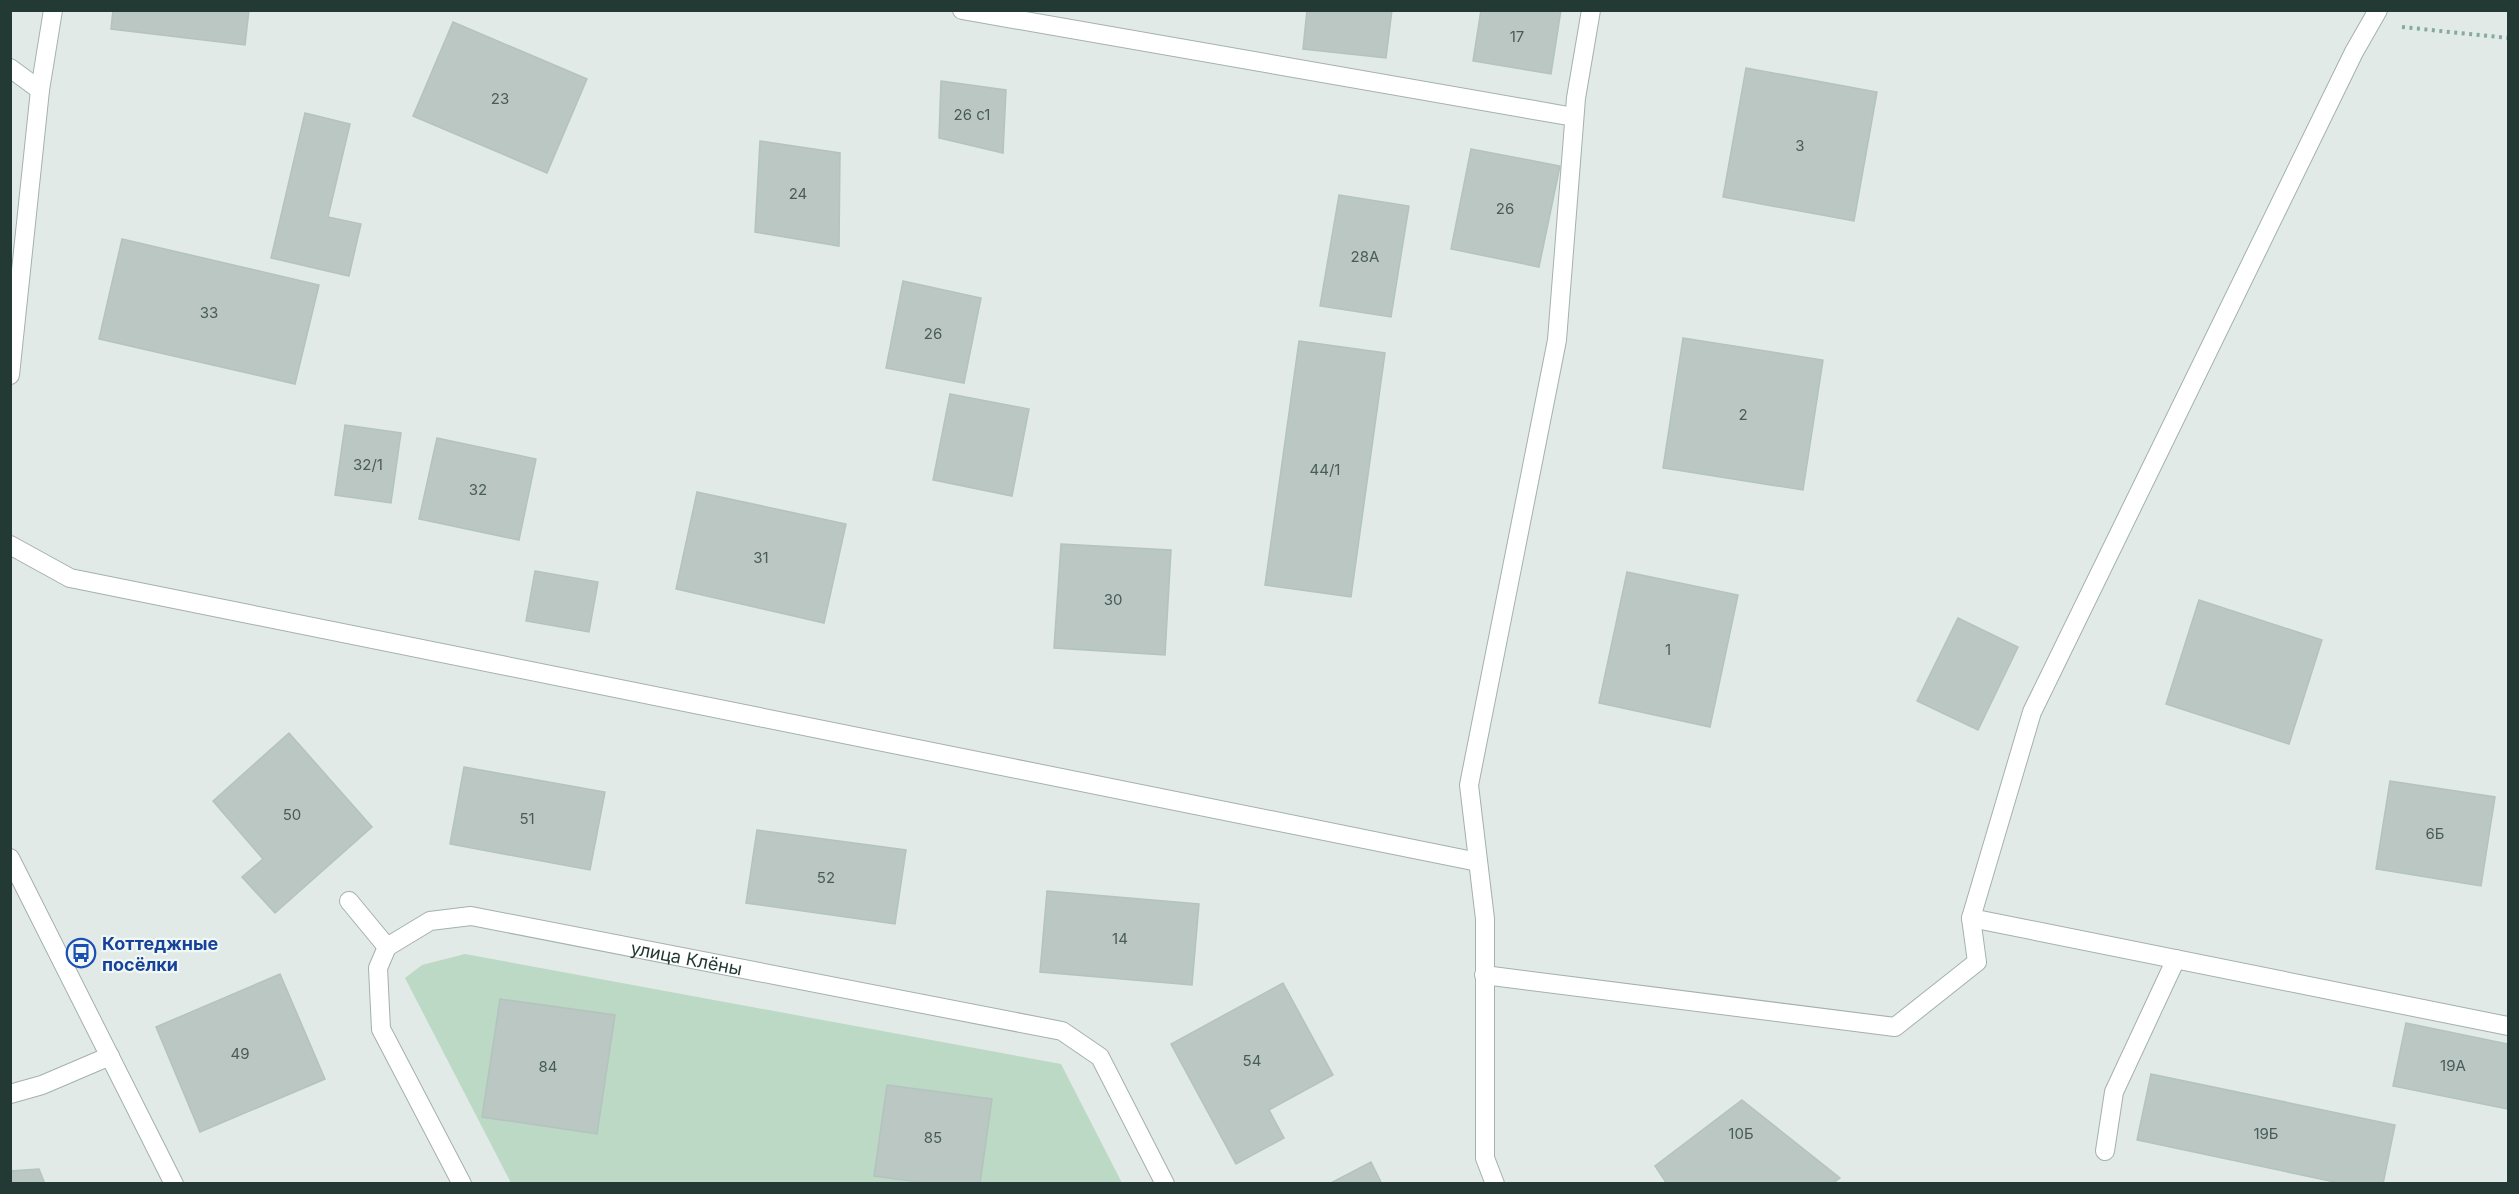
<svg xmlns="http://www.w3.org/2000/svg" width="2519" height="1194" font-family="Inter,sans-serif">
<rect width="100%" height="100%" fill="#e1eae6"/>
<!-- green -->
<path fill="#bcd9c5" d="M465 954 1061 1064 1122 1183H511L405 978 422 965Z"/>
<!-- building -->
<path fill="#bac7c3" stroke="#b4c3be" stroke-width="1.5" d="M113 10H249L245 45 111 29Z
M1307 10H1392L1386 58 1303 49Z
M1481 10H1561L1551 74 1473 61Z
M453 22 587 79 547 173 413 116Z
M1746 68 1877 92 1854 221 1723 197Z
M941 81 1006 90 1003 153 939 138Z
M305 113 350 124 328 217 361 224 349 276 271 258Z
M760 141 840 153 839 246 755 232Z
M1471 149 1560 166 1539 267 1451 249Z
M1339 195 1409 206 1391 317 1320 306Z
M122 239 319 285 295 384 99 339Z
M903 281 981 298 964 383 886 368Z
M1683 338 1823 360 1803 490 1663 468Z
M1299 341 1385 353 1351 597 1265 585Z
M950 394 1029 409 1012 496 933 480Z
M345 425 401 433 391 503 335 495Z
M437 438 536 459 519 540 419 519Z
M697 492 846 524 824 623 676 589Z
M1061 544 1171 550 1165 655 1054 648Z
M535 571 598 582 589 632 526 621Z
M1627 572 1738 595 1710 727 1599 703Z
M2199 600 2322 640 2289 744 2166 704Z
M1958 618 2018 647 1978 730 1917 701Z
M289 733 372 827 275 913 242 877 263 859 213 801Z
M464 767 605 792 590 870 450 844Z
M2390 781 2495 797 2481 886 2376 869Z
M757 830 906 850 895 924 746 903Z
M1047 891 1199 904 1192 985 1040 972Z
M280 974 325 1079 200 1132 156 1027Z
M1283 983 1333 1075 1269 1110 1284 1138 1236 1164 1171 1044Z
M500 999 615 1015 597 1134 482 1117Z
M2406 1023 2508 1044V1109L2393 1086Z
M2151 1074 2395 1125 2383 1184H2344L2137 1140Z
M887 1085 992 1099 980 1184H935L874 1176Z
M1742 1100 1840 1178 1832 1184H1667L1655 1166Z
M1371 1162 1382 1184H1329Z
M39 1169 45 1184H10V1171Z"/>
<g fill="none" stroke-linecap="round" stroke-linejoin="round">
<!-- lane casing -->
<g stroke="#a4b1ad" stroke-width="20">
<path id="lane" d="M349 901 387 947"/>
</g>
<!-- street casing -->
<g stroke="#a4b1ad" stroke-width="20">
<g id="street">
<path d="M962 10 1574 117"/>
<path d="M10 68 40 90"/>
<path d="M10 375 40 90 53 10"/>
<path d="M10 545 70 578 1478 862"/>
<path d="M10 858 174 1184"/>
<path d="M1971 918 2508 1026"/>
<path d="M1484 975 1895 1027 1977 962 1971 918 2032 712 2354 52 2378 10"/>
<path d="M10 1094 42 1085 110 1056"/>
<path d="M2105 1151 2114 1092 2176 959"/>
<path id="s1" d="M462 1184 381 1029 378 968 387 947 430 921 471 916 1062 1031 1100 1057 1165 1184"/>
<path d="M1495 1184 1485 1158V919L1469 785 1557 340 1576 98 1591 10"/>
</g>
</g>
<!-- path -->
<path stroke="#85aaa1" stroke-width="4" stroke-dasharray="3 4.5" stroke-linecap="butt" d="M2402 27 2508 38"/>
<!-- lane -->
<use href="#lane" stroke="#fff" stroke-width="18"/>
<!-- street -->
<use href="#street" stroke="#fff" stroke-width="18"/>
</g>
<!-- icons -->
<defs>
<g id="bus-ring" transform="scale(1.5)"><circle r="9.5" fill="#f1f7f4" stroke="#1a4fb4" stroke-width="1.5"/><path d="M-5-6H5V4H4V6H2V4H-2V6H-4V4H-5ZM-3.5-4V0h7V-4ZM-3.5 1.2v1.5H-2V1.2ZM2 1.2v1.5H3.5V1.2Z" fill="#1a4fb4"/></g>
</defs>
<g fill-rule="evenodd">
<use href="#bus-ring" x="81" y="953"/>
</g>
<g text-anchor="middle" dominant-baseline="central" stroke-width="4.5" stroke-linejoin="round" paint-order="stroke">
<!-- number labels -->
<g font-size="15" fill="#495c58">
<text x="1517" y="36">17</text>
<text x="500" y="98">23</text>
<text x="972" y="114">26 с1</text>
<text x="1800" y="145">3</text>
<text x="798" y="193">24</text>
<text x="1505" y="208">26</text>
<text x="1365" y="256">28А</text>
<text x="209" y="312">33</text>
<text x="933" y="333">26</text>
<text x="1743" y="414">2</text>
<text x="368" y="464">32/1</text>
<text x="1325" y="469">44/1</text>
<text x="478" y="489">32</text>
<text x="761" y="557">31</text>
<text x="1113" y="599">30</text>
<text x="1668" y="649">1</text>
<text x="292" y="814">50</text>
<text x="527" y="818">51</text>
<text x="2435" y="833">6Б</text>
<text x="826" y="877">52</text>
<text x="1120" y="938">14</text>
<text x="240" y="1053">49</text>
<text x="1252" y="1060">54</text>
<text x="2453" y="1065">19А</text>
<text x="548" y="1066">84</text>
<text x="1741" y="1133">10Б</text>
<text x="2266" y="1133">19Б</text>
<text x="933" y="1137">85</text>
</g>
<!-- transit labels -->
<g font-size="18" font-weight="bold" fill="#164399" stroke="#f1f7f4" text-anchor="start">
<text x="102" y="943">Коттеджные<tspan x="102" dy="21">посёлки</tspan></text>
</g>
<!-- street labels -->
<g font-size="18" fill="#233934" stroke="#f1f7f4">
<text stroke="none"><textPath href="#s1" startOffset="570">улица Клёны</textPath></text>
</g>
</g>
<!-- border -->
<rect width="2519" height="1194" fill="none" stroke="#233934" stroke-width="24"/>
</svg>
